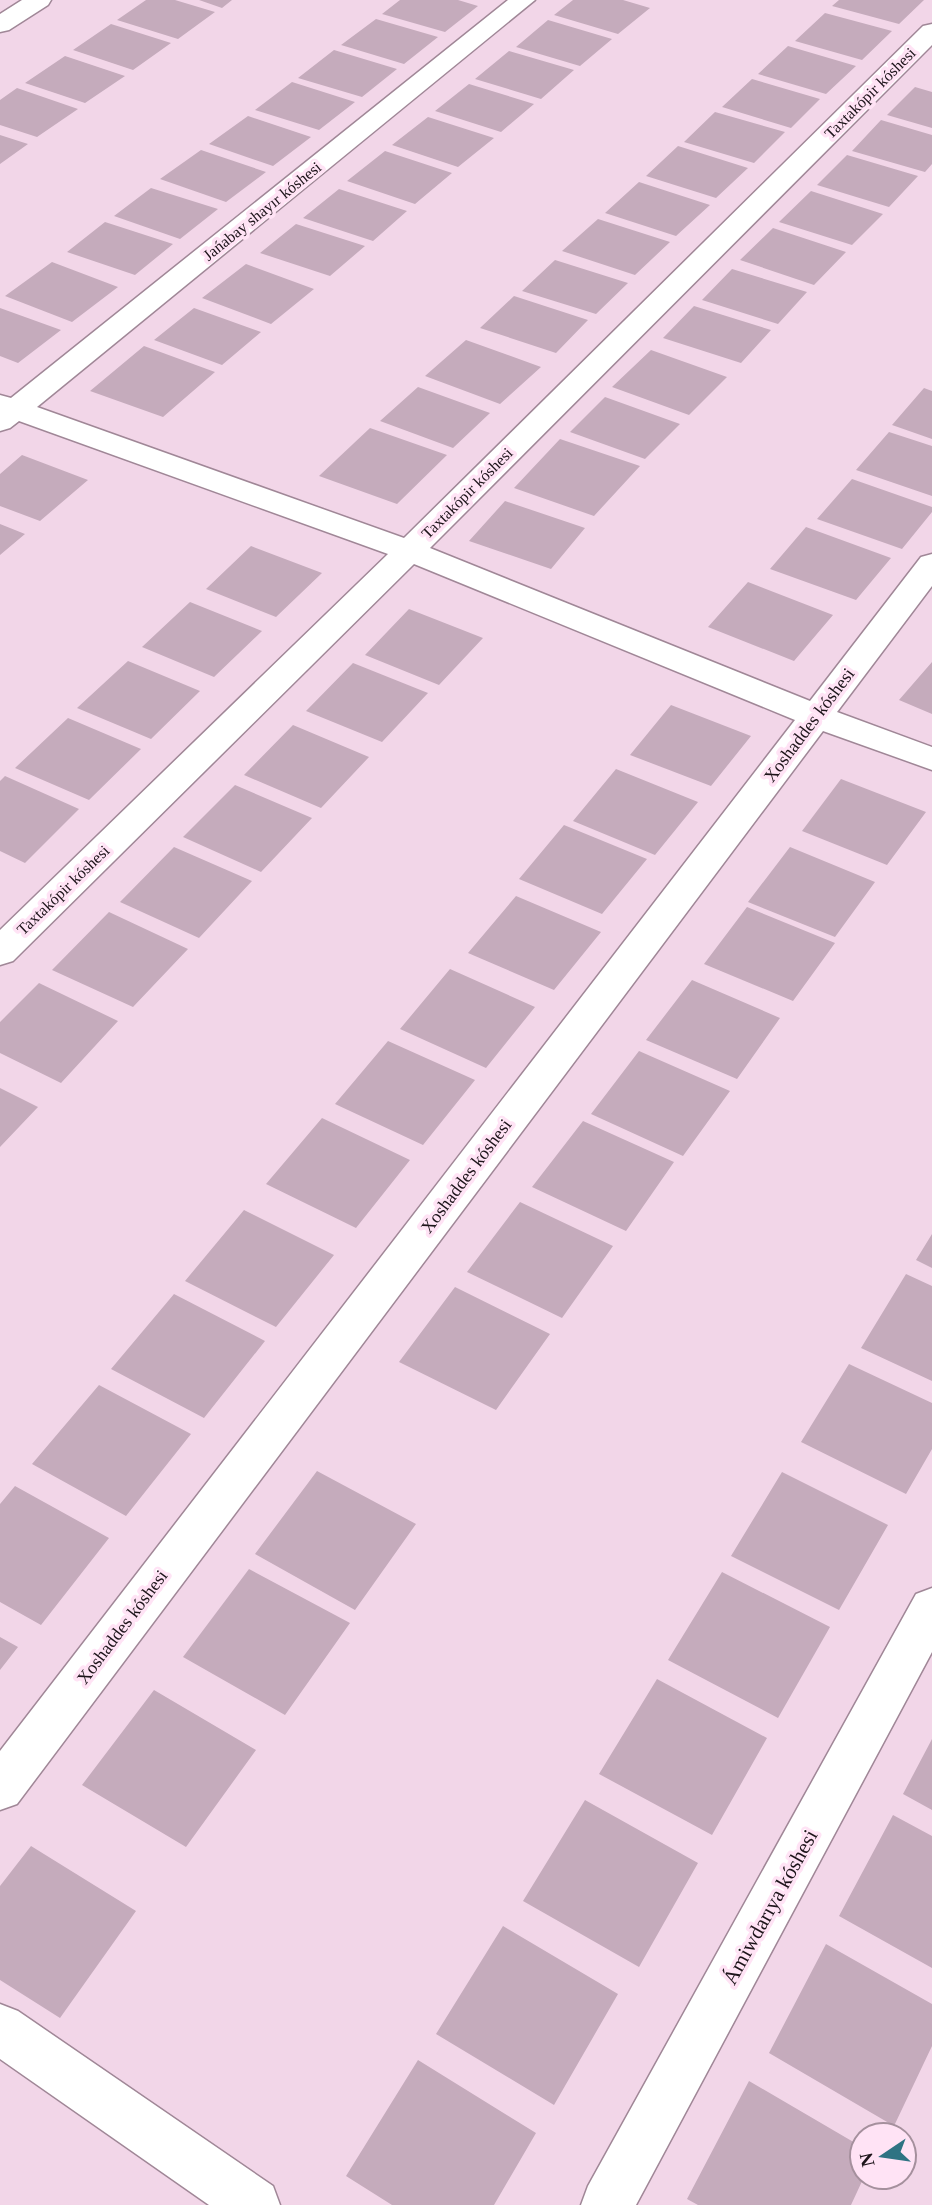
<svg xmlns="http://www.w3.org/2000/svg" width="932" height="2205" font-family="Georgia,serif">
<rect width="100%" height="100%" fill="#f2d6e8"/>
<!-- building -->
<path fill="#c5abbc" d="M146 0H175L215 12 178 39 117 20Z
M199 0H232L222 8Z
M400 0H458L478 6 445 32 382 14Z
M573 0H623L650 8 618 34 554 15Z
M839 0H924L899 24 832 6Z
M825 13 892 31 862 60 795 41Z
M376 19 438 37 404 64 341 45Z
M548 20 612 39 580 66 516 47Z
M111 24 171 43 133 70 73 50Z
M788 46 856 66 826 94 758 74Z
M334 50 397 69 362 97 298 78Z
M509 51 574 70 541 99 475 79Z
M65 56 125 76 85 103 25 83Z
M752 79 820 99 791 128 722 107Z
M292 82 355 102 319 130 255 110Z
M469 84 534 104 501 132 435 111Z
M915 87 932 92V128L887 115Z
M17 88 78 109 37 137 0 125V100Z
M715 112 785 132 754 163 684 142Z
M248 116 311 137 273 166 209 144Z
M428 117 494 138 458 167 392 145Z
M881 120 932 135V164L925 172 852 151Z
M0 135 28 144 0 164Z
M678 146 748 168 716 198 646 176Z
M201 150 266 172 226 202 160 179Z
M385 151 452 173 415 204 347 181Z
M847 155 918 176 889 207 817 185Z
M639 182 710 205 676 236 605 213Z
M151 188 218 209 180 239 114 216Z
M339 189 407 211 373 241 303 218Z
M811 191 883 214 852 245 779 222Z
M598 219 670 242 635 275 562 251Z
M105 222 173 244 135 275 67 252Z
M296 224 365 246 330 276 260 253Z
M773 228 846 252 814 285 740 260Z
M555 260 628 283 596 314 522 291Z
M52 262 118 287 72 322 5 296Z
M246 264 314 289 271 324 202 298Z
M732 269 807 292 778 324 702 300Z
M514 296 588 320 556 353 480 328Z
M694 306 771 330 741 363 663 338Z
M0 308 61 330 18 363 0 356Z
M194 308 261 332 222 365 154 340Z
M466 340 541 367 500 404 425 376Z
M144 346 215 372 163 417 90 391Z
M651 350 727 377 689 415 612 387Z
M418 387 490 413 453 448 380 421Z
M924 388 932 391V439L892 425Z
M605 397 680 424 645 459 570 432Z
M370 428 447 455 397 504 319 476Z
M889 432 932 446V496L856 470Z
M560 439 640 466 594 516 514 488Z
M22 455 88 480 40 521 0 506V474Z
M852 479 932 507V512L902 549 817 519Z
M505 501 585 528 551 569 469 541Z
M0 524 25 534 0 555Z
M806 527 891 558 856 600 770 569Z
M251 546 322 573 276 617 206 589Z
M748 582 833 615 794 661 708 627Z
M190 602 262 631 214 677 142 647Z
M409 609 483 638 439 685 365 655Z
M128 661 200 691 151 739 77 708Z
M932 662V714L899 700Z
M353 663 428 693 382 742 306 711Z
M671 705 751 736 711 786 630 755Z
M68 718 141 749 89 800 15 768Z
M293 725 369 757 321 808 244 775Z
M616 769 698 802 655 855 573 821Z
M5 776 79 809 25 863 0 851V781Z
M841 779 926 812 887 865 802 831Z
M235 785 312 818 261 872 183 837Z
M564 825 647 859 602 914 519 879Z
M174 847 252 881 199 938 120 902Z
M790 847 875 882 835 937 748 902Z
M516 896 601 932 554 990 468 953Z
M747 907 835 943 793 1001 704 964Z
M109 912 188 949 133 1007 52 970Z
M450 969 535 1007 486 1068 400 1029Z
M692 980 780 1018 737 1079 646 1040Z
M39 983 118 1021 61 1083 0 1053V1022Z
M388 1041 475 1080 423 1145 335 1104Z
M639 1051 730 1091 683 1156 591 1114Z
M0 1088 38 1107 0 1147Z
M322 1118 410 1160 356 1228 266 1184Z
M583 1121 674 1162 626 1231 532 1187Z
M520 1202 613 1246 562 1318 467 1272Z
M244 1210 334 1255 276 1327 185 1281Z
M932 1234V1268L916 1260Z
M906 1274 932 1286V1381L861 1348Z
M455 1287 550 1334 496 1410 399 1362Z
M174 1294 265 1341 204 1418 111 1369Z
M849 1364 932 1403V1449L906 1494 801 1442Z
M99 1385 191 1434 126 1516 32 1464Z
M317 1471 416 1524 355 1610 255 1554Z
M782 1472 888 1525 839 1610 731 1556Z
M15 1486 109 1538 41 1625 0 1602V1504Z
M249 1569 350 1623 285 1715 183 1657Z
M722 1572 830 1627 778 1718 668 1660Z
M0 1637 18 1647 0 1670Z
M657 1679 767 1738 712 1835 599 1774Z
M154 1690 256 1750 186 1847 82 1785Z
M932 1739V1810L903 1794Z
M585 1800 698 1863 639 1967 523 1901Z
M893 1815 932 1836V1968L839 1916Z
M31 1846 136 1911 60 2018 0 1980V1886Z
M503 1926 618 1994 554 2105 436 2034Z
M826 1944 932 2004V2046L894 2126 769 2053Z
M418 2060 536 2133 494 2205H392L346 2176Z
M749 2081 862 2147V2177H864L851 2205H698L687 2199Z"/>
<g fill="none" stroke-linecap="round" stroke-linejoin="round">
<!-- street casing -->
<g stroke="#a08797" stroke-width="3">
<path id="street" d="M22 0H51L48 5 9 30 0 32V14Z
M508 0H535L37 407 404 538 923 26 932 24V45L430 548 810 701 921 557 932 554V586L837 712 932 747V770L823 731 17 1804 0 1810V1751L795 720 414 564 13 961 0 965V930L388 554 19 421 10 428 0 431V395L11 398Z
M932 1588V1652L636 2205H581L588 2186 916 1594Z
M0 2004 18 2011 273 2186 280 2205H209L0 2059Z"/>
</g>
<!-- street -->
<use href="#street" fill="#fff" fill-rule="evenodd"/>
</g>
<g text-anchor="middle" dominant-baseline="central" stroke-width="7" stroke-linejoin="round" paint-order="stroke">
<!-- far-street labels -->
<g font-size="16" fill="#1d141a" stroke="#ffe3f5">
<text transform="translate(870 93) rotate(-45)">Taxtakópir kóshesi</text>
<text transform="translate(262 211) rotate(-39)">Jańabay shayır kóshesi</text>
<text transform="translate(467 493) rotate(-45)">Taxtakópir kóshesi</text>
<text transform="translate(63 890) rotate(-44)">Taxtakópir kóshesi</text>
</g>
<!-- street labels -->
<g font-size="18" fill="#1d141a" stroke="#ffe3f5">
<text transform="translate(809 725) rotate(-53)">Xoshaddes kóshesi</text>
<text transform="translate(466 1176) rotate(-53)">Xoshaddes kóshesi</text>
<text transform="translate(122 1627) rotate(-53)">Xoshaddes kóshesi</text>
</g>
<!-- near-street labels -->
<g font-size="21" fill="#1d141a" stroke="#ffe3f5">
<text transform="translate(770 1907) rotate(-61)">Ámiwdarıya kóshesi</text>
</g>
</g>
<!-- north arrow -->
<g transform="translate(883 2156) rotate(257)"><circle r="33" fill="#ffe3f5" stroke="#a5909d" stroke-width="2"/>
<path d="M0-5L12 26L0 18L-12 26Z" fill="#2f7383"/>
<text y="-10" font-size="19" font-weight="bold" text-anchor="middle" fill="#1d141a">N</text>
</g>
</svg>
